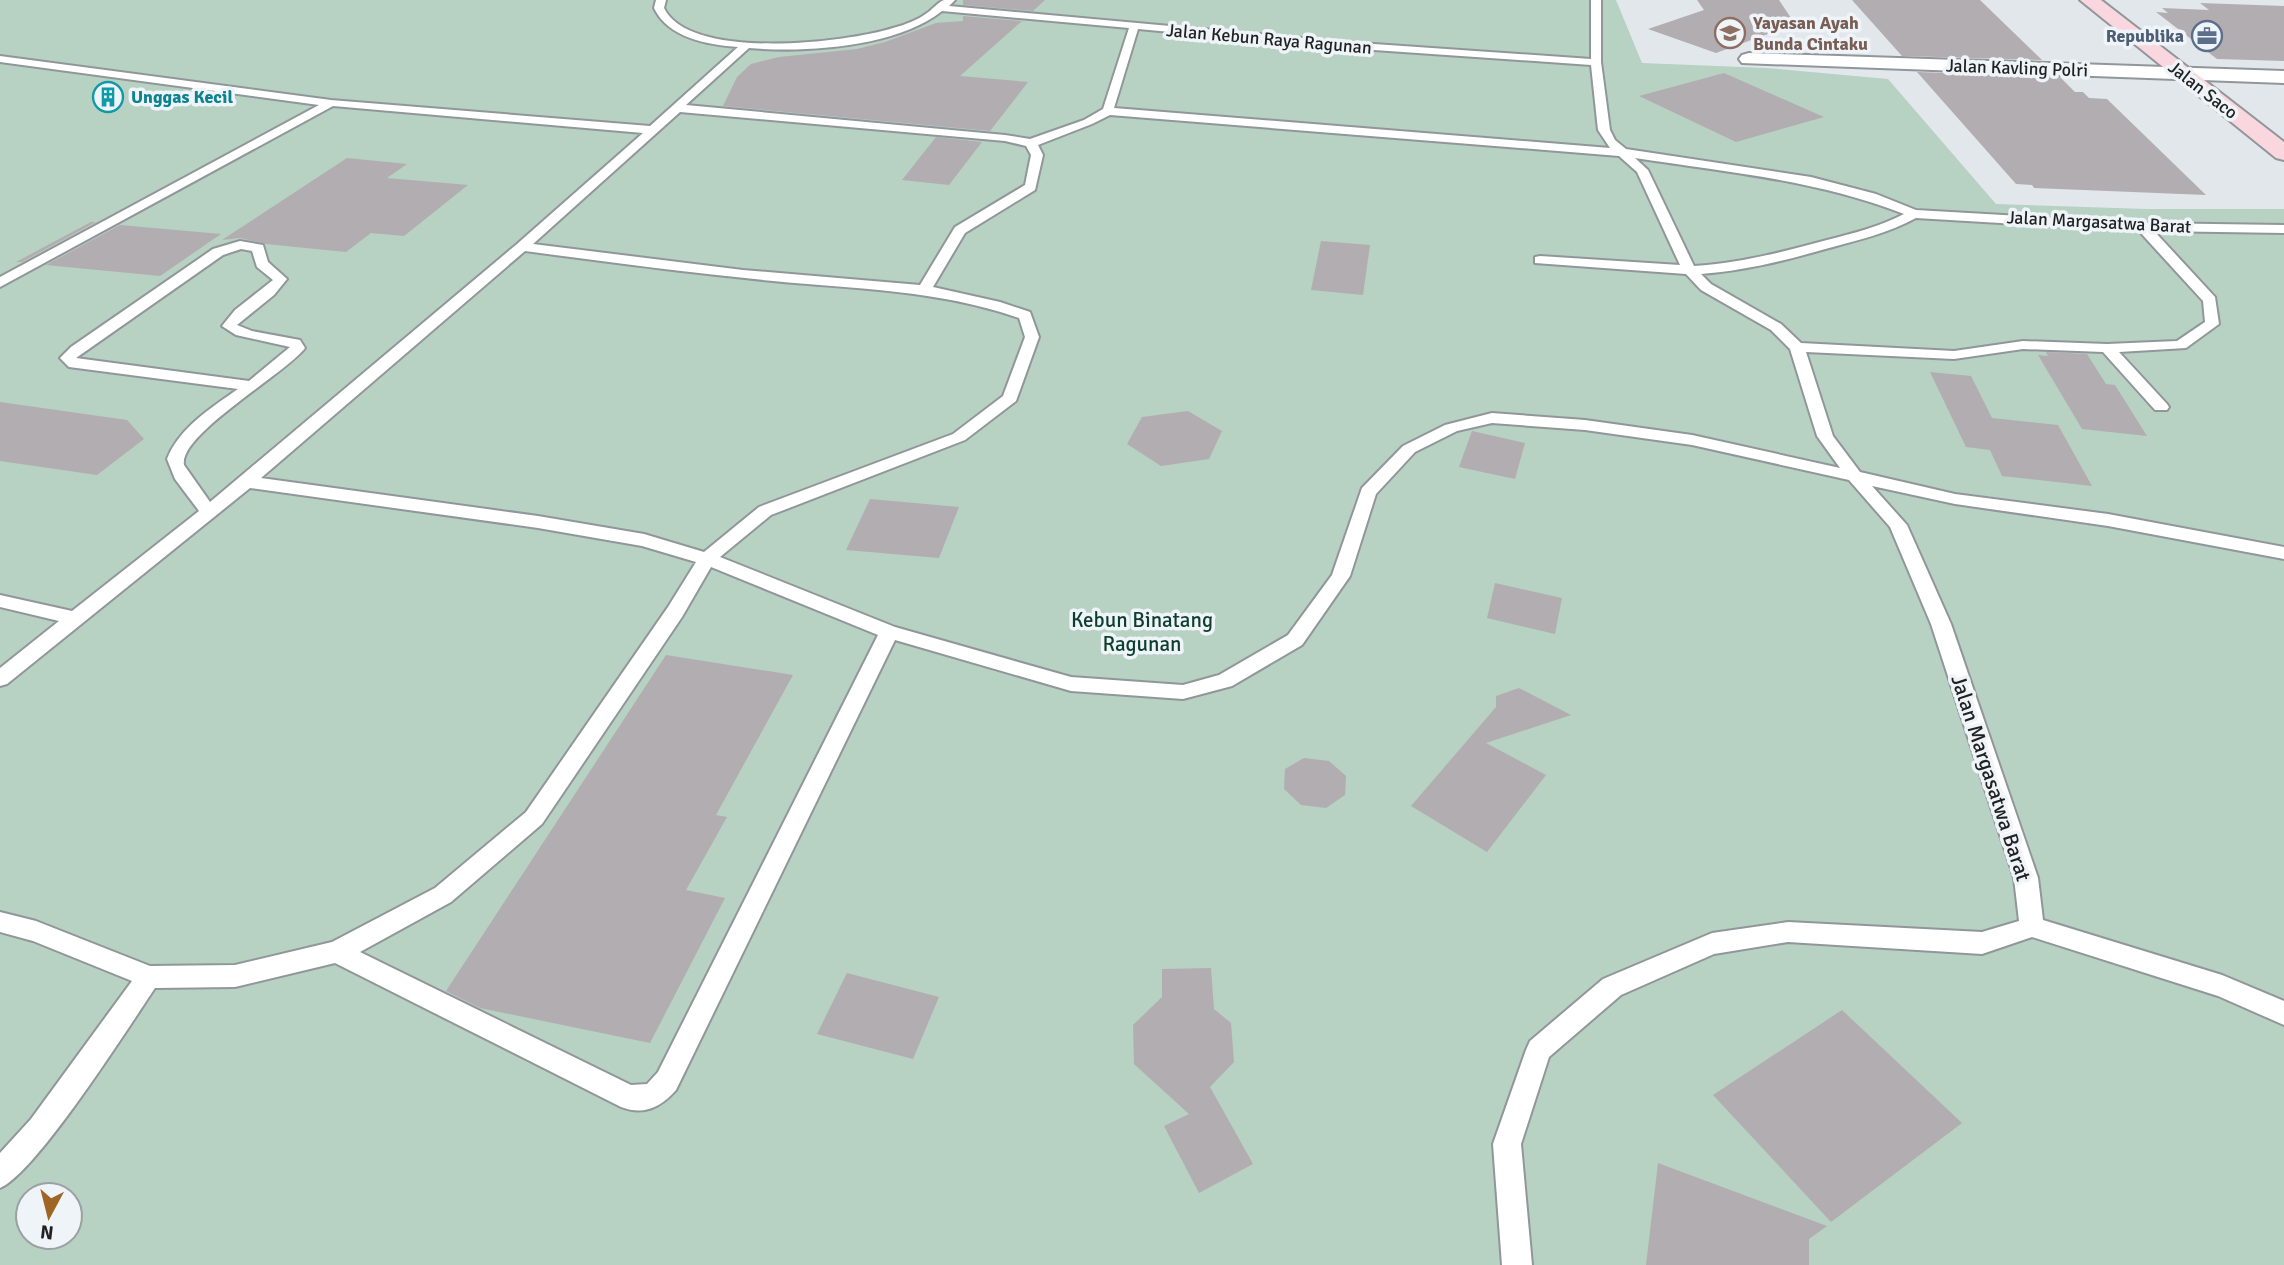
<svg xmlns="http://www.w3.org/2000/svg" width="2284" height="1265" font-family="Signika,sans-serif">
<rect width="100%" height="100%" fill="#e2e7eb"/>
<!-- green -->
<path fill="#b7d1c3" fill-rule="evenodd" d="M0 0H1616L1642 63 1767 68 1888 79 1996 204 2147 209H2284V1265H0ZM28 1195H70V1237H28Z"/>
<!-- building -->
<path fill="#b2adb1" d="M963 0H1045L1033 11 963 5Z
M1697 0H1779L1795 24 1716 53 1648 29 1704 10Z
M1852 0H1980L2042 60 1902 56Z
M2200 3 2284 6V61L2217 59 2156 12 2168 13 2162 8 2209 10Z
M963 16 1022 21 960 76 1028 82 990 131 723 106 737 77 751 64 779 57 857 49 885 42 936 23 963 21Z
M1917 72 2060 77 2075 92H2083L2089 98 2107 99 2206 195 2034 188 2032 185 2016 184Z
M1724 73 1824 117 1736 142 1639 96Z
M936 137 982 142 949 185 902 180Z
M347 158 407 164 387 178 468 185 404 236 371 233 346 252 266 244 240 238 222 240Z
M91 222H96L22 262H16Z
M120 225 221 234 160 276 46 265Z
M1321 241 1370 245 1363 295 1311 290Z
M2046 352 2087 354 2106 384 2115 385 2147 436 2082 429 2038 355 2048 356Z
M1930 372 1971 376 1992 418 2058 425 2092 486 2002 476 1990 450 1966 447Z
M0 402 127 420 144 439 97 475 0 461Z
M1188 411 1222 431 1209 459 1161 466 1127 444 1142 417Z
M1472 431 1525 443 1515 479 1459 467Z
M870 499 959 507 939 558 846 550Z
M1495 583 1562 598 1555 634 1487 618Z
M666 655 793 675 716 815 727 817 686 890 725 898 650 1043 480 1008 446 991Z
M1519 688 1571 715 1486 743 1546 775 1487 852 1411 806 1496 707V696Z
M1304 758 1329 761 1346 776 1345 795 1326 808 1301 805 1284 789 1285 769Z
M1211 968 1214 1009 1231 1023 1234 1062 1210 1087 1253 1164 1199 1193 1164 1126 1189 1114 1134 1064 1133 1025 1162 997V969Z
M847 973 939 997 913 1059 817 1034Z
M1842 1010 1962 1123 1831 1222 1713 1095Z
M1658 1163 1827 1226 1809 1239V1265H1646Z"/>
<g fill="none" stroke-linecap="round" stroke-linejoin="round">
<!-- lane casing -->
<g stroke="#91969a" stroke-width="4">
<path id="lane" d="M656 0H666L664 8C689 61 846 43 893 28 904 25 918 20 927 13 932 10 938 2 944 0 947 0 951 0 955 0L949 6 1345 42 1591 59V0H1601V62L1610 130 1615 140 1626 149 1811 177 1876 194 1916 210 2143 223 2284 225V233L2154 231 2215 297 2219 324 2186 348 2119 352 2167 404 2169 407 2167 410H2155L2103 352 2023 349 1954 359 1806 352 1833 436 1860 472 1955 494 2108 514 2284 547V559L2108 526 1955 504 1872 486 1907 525 1951 624 2038 878 2043 920 2222 975 2284 1001V1025L2218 996 2032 937 1982 954 1788 942 1714 954 1621 995 1549 1057 1521 1144 1532 1265H1502L1493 1144 1526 1050 1530 1041 1603 979 1712 933 1788 922 1982 932 2019 921 2014 878 1931 624 1890 527 1849 480 1692 445 1585 430 1492 423 1457 431 1415 452 1376 494 1350 576 1302 645 1232 686 1183 699 1071 691 895 640 676 1090C661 1107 644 1116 621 1107L335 963 235 987 155 988C128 1028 36 1173 0 1188V1153L31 1119 132 981 33 941 0 932V912L36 921 150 966 235 965 332 942 435 888 526 812 668 607 696 562 642 546 538 528 250 488 7 684 0 686V668L59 621 0 607V595L72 611 199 511 175 479 167 459C179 428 211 408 238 389L69 367 60 358 71 347 213 249 240 241 263 245 268 262 287 279 274 295 237 325 252 331 300 340 305 348C285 374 178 435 184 465L210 502 517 244 643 133 333 106 0 287V277L319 105 0 62V56L331 100 650 126 738 47C708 45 668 38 654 8ZM942 11 1129 28 1103 109 1084 120 1030 139 1005 135 686 105 749 48C806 53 897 47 942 11ZM1138 29 1345 48 1591 65 1598 130 1610 148 1114 108ZM680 112 1005 141 1026 146 1031 155 1025 185 955 227 920 285 743 270 533 244ZM1110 115 1619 156 1637 172 1680 265 1540 256 1535 257V263L1686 274 1701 290 1771 330 1790 349 1817 436 1840 468 1692 435 1585 420 1492 413 1445 425 1403 446 1362 488 1332 575 1288 635 1219 675 1183 685 1071 677 895 627 720 557 771 515 965 440 1016 401 1039 337 1030 312 1000 302 933 287 965 233 1035 190 1043 155 1038 145 1092 124ZM1635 158C1726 172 1818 180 1904 214 1879 227 1854 233 1827 240 1783 252 1740 263 1694 266L1648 170ZM1916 218 2139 231 2203 301 2205 322 2177 341 2107 344 2023 341 1954 351 1801 343 1781 324 1711 284 1701 274C1745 271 1787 260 1829 248 1859 240 1888 233 1916 218ZM241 249 252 251 257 267 273 280 235 310 222 326 236 335 290 347 249 381 76 358 223 255ZM525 251C607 262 690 273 773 281 856 289 939 290 1019 318L1025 337 1003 396 953 434 759 507 704 552 644 534 538 516 261 478ZM711 567 878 635 658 1072 647 1084 631 1085 360 952 451 902 542 824 682 617Z"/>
</g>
<!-- street casing -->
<g stroke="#91969a" stroke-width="4">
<path id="street" d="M1749 53 2284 71V83L1742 63 1739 59 1742 55Z"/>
</g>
<!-- secondary casing -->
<g stroke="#91969a" stroke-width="4">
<path id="secondary" d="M2080 0H2101L2284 142V160L2276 158Z"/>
</g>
<!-- lane -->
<use href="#lane" fill="#fff" fill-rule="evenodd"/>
<!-- street -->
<use href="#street" fill="#fff" fill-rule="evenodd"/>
<!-- secondary -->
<use href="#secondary" fill="#fad6de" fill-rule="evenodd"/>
</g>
<!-- icons -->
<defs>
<g id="school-ring" transform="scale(1.575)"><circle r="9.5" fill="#eff4f9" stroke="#8d6e63" stroke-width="1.5"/><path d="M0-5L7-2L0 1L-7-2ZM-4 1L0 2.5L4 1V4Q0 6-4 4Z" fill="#8d6e63"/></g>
<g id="office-ring" transform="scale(1.575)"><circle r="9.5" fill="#eff4f9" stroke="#5c6f8a" stroke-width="1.5"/><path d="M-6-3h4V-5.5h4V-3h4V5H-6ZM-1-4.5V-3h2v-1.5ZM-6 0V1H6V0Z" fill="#5c6f8a"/></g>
<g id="building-ring" transform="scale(1.575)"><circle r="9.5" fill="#eff4f9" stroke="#0f9aa8" stroke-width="1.5"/><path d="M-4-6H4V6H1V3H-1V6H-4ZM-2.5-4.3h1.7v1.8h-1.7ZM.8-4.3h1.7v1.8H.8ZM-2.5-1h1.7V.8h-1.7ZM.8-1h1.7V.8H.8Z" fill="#0f9aa8"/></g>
</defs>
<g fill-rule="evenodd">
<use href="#school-ring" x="1730" y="33"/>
<use href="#office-ring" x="2207" y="36"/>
<use href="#building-ring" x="108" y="97"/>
</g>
<g text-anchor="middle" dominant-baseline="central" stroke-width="7" stroke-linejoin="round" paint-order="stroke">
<!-- far-education labels -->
<g font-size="18" font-weight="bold" fill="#785e54" stroke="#eff4f9" text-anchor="start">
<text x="1753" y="23">Yayasan Ayah<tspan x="1753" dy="21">Bunda Cintaku</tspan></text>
</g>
<!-- far-service labels -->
<g font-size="18" font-weight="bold" fill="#4e5e75" stroke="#eff4f9" text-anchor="end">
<text x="2184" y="36">Republika</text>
</g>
<!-- far-street labels -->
<g font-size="18" fill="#1f2122" stroke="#eff4f9">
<text transform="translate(1269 39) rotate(5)">Jalan Kebun Raya Ragunan</text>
<text transform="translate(2017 68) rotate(2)">Jalan Kavling Polri</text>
<text transform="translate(2203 90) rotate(38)">Jalan Saco</text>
<text transform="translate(2099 222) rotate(3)">Jalan Margasatwa Barat</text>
</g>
<!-- far-culture labels -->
<g font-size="18" font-weight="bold" fill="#0d838f" stroke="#eff4f9" text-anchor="start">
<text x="131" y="97">Unggas Kecil</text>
</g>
<!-- park labels -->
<g font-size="21" fill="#0e3f2c" stroke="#eff4f9">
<text x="1142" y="620">Kebun Binatang<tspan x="1142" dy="24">Ragunan</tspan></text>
</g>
<!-- street labels -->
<g font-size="21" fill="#1f2122" stroke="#eff4f9">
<text transform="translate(1991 778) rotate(72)">Jalan Margasatwa Barat</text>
</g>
</g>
<!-- north arrow -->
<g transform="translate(49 1216) rotate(187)"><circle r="33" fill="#eff4f9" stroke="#9ca0a3" stroke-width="2"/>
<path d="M0-5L12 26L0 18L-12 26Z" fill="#9f6524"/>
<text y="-10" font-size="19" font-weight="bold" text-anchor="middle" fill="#1f2122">N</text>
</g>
</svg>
